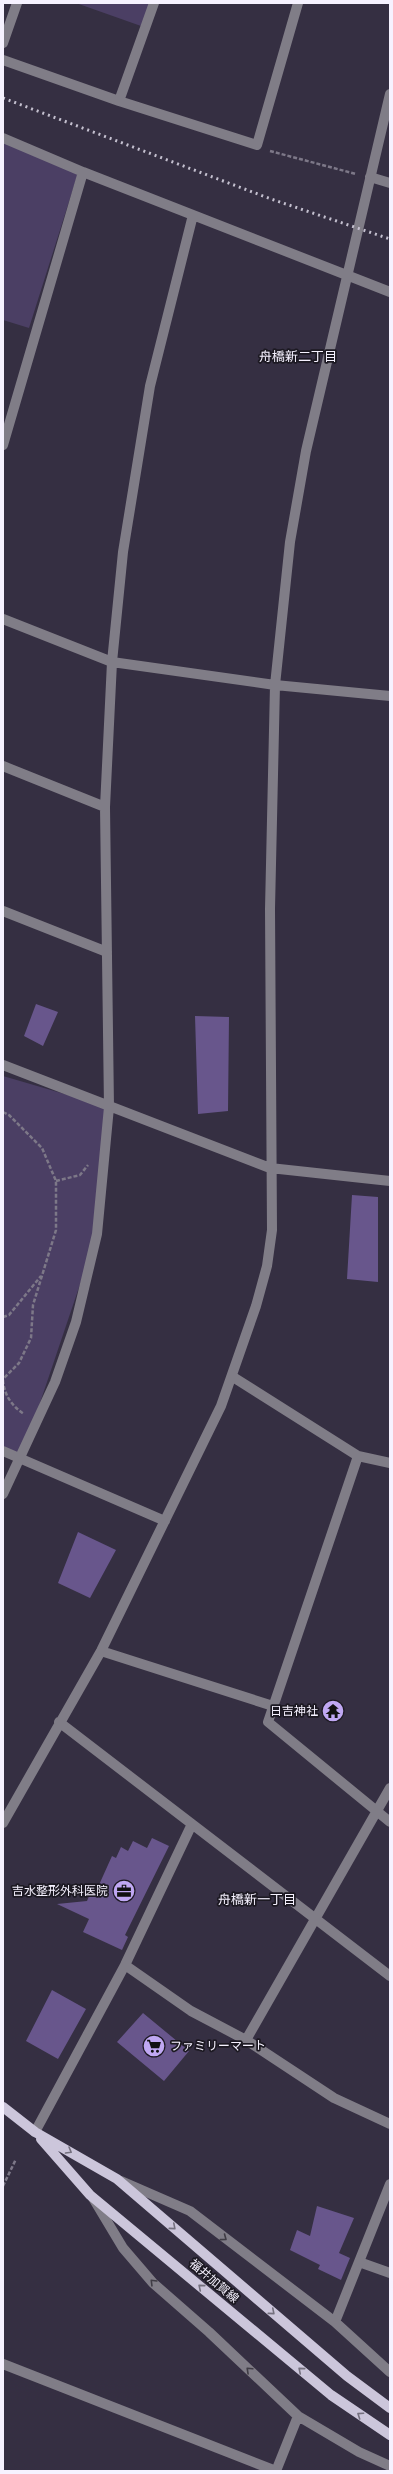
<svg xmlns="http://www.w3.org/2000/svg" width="393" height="2474" font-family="'Fira Sans','Noto Sans JP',sans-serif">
<rect width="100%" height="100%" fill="#352f42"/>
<!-- green -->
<path fill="#4b3f64" d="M76 3H151L141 26Z
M3 138 79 170 29 328 3 320Z
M3 1076 109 1107 97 1234 21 1459 3 1451Z"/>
<!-- building -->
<path fill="#68568c" d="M36 1004 58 1012 43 1046 24 1036Z
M195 1016 229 1017 228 1111 198 1114Z
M352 1195 378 1197V1282L347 1279Z
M78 1532 116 1550 90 1598 58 1583Z
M152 1838 169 1846 125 1935 128 1937 122 1950 83 1932 89 1919 57 1904 87 1901 90 1894 94 1896 112 1856 116 1858 121 1847 128 1851 133 1841 147 1848Z
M52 1990 86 2009 58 2059 26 2041Z
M143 2013 189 2051 164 2081 117 2042Z
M317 2206 354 2218 339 2253 350 2258 341 2280 318 2269 320 2265 290 2250 297 2230 310 2236Z"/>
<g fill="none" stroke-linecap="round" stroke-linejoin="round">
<!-- path -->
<path stroke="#7d7888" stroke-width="2.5" stroke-dasharray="4 2" stroke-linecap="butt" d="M270 151 356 174
M3 1112 9 1115 42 1148 56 1181V1230L33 1305 31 1338 19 1363 3 1379
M56 1181 80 1175 88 1165
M3 1317 9 1315 41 1276
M3 1380C4 1395 12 1406 24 1414
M3 2186 16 2159"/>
<!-- minor -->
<path stroke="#807d87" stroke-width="10" d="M3 43 17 3
M3 60 119 101 257 145 298 3
M119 101 154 3
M3 138 83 172 390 292
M370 177 390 183
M3 445 83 172
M3 619 112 662 275 685 390 696
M3 766 105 807
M3 911 107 952
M3 1065 270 1168 390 1181
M233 1377 358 1456 390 1463
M3 1451 165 1521
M358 1456 268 1722 390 1822
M3 1494 55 1382 76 1322 97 1234 109 1107 105 807 112 662 123 552 150 386 193 215
M101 1651 273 1706
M59 1722 390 1976
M3 1823 101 1651 221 1406 256 1306 267 1266 272 1230 270 909 275 685 290 542 306 451 390 94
M125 1965 191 2011 246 2040 334 2098 390 2124
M246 2040 390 1788
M35 2132 125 1965 192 1824
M121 2181 190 2211 335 2322 390 2372
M93 2198 123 2248 153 2283 209 2332 298 2416 359 2452 390 2466
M359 2262 390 2273
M335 2322 390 2184
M3 2364 276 2471 298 2416"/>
<!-- major -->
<path stroke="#ccc6db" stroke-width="10" d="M3 2107 35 2132 117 2179 347 2376 390 2408
M41 2139 90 2195 331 2395 390 2435"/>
<!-- rail -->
<path stroke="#c4c0cf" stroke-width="3" stroke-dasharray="2 4" stroke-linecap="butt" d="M3 98 271 199 390 239"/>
</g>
<!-- one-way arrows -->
<defs><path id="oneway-chevron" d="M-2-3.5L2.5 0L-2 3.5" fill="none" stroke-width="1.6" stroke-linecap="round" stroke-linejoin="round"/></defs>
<g stroke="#74707e">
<use href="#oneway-chevron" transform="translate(69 2151) rotate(30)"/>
<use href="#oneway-chevron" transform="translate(173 2227) rotate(41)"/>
<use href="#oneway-chevron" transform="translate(201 2287) rotate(-140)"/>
<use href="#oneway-chevron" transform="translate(272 2312) rotate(41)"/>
<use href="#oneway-chevron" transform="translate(301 2370) rotate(-140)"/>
<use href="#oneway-chevron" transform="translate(360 2415) rotate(-146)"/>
</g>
<g stroke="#3f3c45">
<use href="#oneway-chevron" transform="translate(224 2238) rotate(37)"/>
<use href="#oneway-chevron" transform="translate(153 2282) rotate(-135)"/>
<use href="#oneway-chevron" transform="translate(249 2370) rotate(-137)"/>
</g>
<!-- icons -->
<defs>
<g id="temple-disc" transform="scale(1.15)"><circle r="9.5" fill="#c0a8f3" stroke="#1c1922"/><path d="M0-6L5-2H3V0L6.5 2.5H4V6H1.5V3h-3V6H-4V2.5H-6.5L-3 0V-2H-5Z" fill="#111"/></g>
<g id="office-disc" transform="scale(1.15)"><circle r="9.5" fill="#c0a8f3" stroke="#1c1922"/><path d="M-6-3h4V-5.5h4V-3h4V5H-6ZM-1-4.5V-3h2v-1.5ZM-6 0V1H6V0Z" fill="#111"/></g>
<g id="supermarket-disc" transform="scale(1.15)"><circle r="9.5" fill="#c0a8f3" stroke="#1c1922"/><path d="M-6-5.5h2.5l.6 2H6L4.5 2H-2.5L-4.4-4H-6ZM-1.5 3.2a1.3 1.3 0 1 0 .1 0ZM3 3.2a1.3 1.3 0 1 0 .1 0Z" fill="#111"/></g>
</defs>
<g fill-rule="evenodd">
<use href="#temple-disc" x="333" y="1711"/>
<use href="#office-disc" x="124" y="1891"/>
<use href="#supermarket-disc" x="154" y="2046"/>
</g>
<g text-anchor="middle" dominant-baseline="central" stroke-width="3.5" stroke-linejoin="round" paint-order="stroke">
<!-- poi labels -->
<g font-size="12" fill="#f6f2ff" stroke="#1c1922" text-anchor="end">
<text x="318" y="1711">日吉神社</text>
<text x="108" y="1891">吉水整形外科医院</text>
<text x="170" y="2046" text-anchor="start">ファミリーマート</text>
</g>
<!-- street labels -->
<g font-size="12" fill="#f6f2ff" stroke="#1c1922">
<text transform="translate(214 2281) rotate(40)">福井加賀線</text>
</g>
<!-- neighbourhood labels -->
<g font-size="13" fill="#f6f2ff" stroke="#1c1922">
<text x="298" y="356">舟橋新二丁目</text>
<text x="257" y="1899">舟橋新一丁目</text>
</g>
</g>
<!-- border -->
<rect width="393" height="2474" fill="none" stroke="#f6f2ff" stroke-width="8"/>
</svg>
